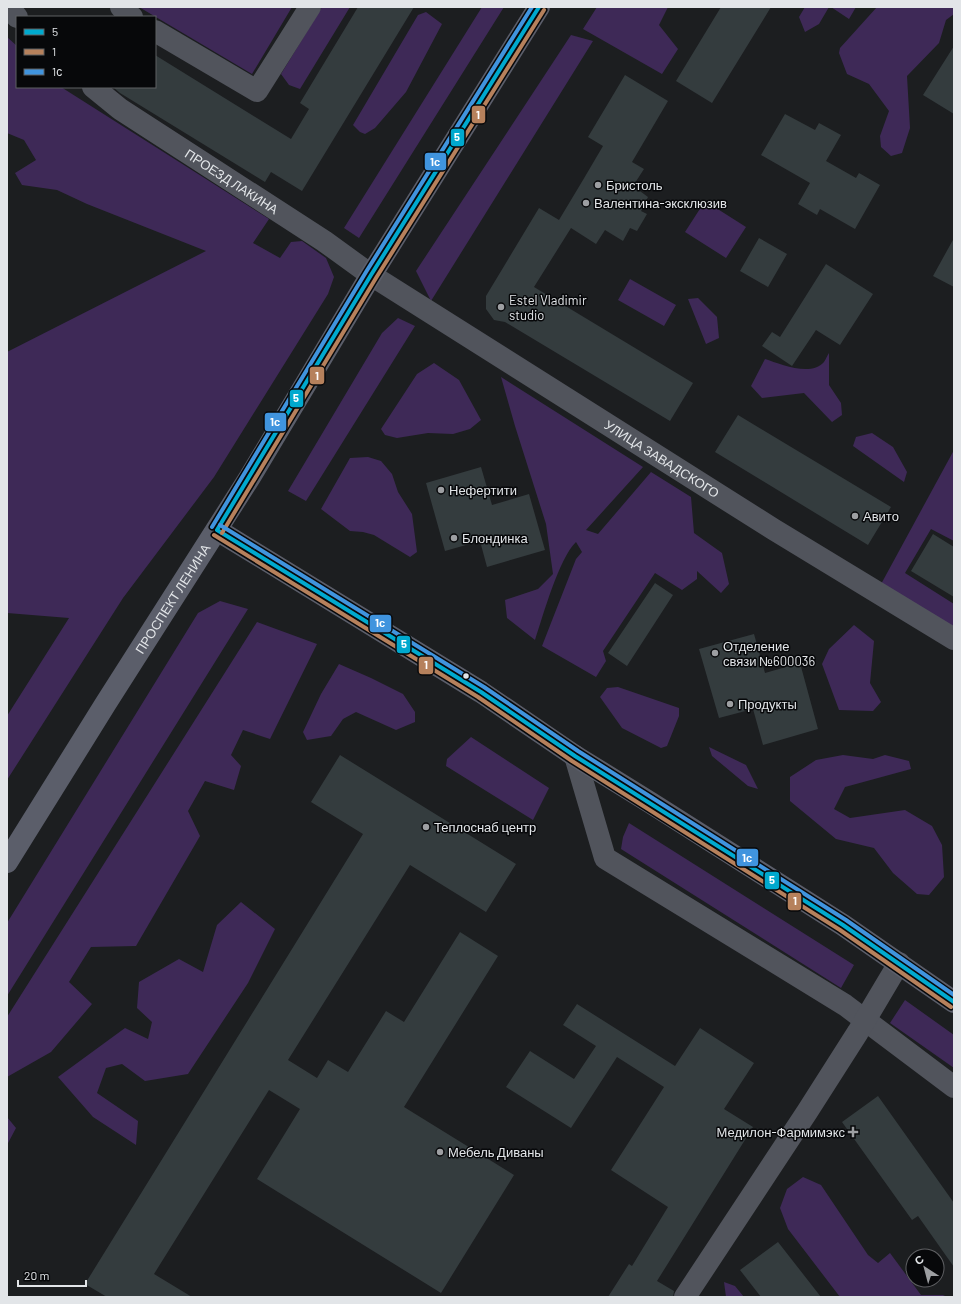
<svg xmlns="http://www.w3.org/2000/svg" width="961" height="1304" font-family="Barlow,sans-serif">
<rect width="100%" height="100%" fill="#1c1e20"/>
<!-- green -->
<path fill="#3e2957" d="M139 7H292L252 74Z
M322 7H350L300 89 289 85 281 74Z
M482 7H504L359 238 344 228Z
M597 7H668L659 25 678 49 662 74 583 29Z
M805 7H829L819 24 805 32 799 17Z
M831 7H856L849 19Z
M877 7H954V14L946 20 939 43 907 76 910 128 902 153 891 156 881 147 880 136 889 111 869 84 847 74 839 53 840 48Z
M426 12 442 24 406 92 375 128 365 134 360 132 353 125 418 15Z
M571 35 593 41 431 301 416 271Z
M7 37 17 46V87H61L269 219 253 243 280 258 291 242 302 241 326 258 334 277 328 294 214 477 123 598 7 780V716L69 618 7 613V352L206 251 87 204 57 190 22 185 15 173 36 160 24 140 7 133Z
M705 201 746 227 726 258 685 232Z
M630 279 676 305 664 326 618 300Z
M698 298 717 317 719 338 706 344 688 299Z
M398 318 415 326 306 501 288 491 382 333Z
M829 353V385L841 403 842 415 832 422 804 393 762 398 751 386 765 359C780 364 811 377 824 362 826 359 827 356 829 353Z
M434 363 459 380 481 420 470 429 453 434 428 433 397 438 385 435 381 429 417 374Z
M501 377 643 467 586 530 598 534 651 472 691 497 694 533 722 553 729 584 721 593 697 571V579L682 590 655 573 603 651 606 661 596 677 542 646 576 559 582 552 576 542C559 558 543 616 535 640L507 618 505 600 538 589 553 574 546 524 515 426Z
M872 433 893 447 907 472 904 482 853 446 856 437Z
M954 450V541L931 529 905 573 954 604V632L880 586Z
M368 457 381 461 392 474 398 492 412 514 417 552 410 557 374 535 363 532 350 531 321 509 350 458Z
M220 601 248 609 7 996V923L198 613Z
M257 622 317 644 270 739 243 730 231 755 241 766 234 790 205 781 188 811 200 836 136 946 91 947 69 982 92 1004 51 1052 7 1077V1017Z
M854 625 874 641 870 683 881 702 873 711 839 710 822 664 829 649Z
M339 664 371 678 403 694 415 712V722L396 730 356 712 343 719 331 736 307 740 303 732 321 694Z
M618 687 679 708V716L667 746 661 748 622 728 600 697 607 688Z
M471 737 549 788 533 820 446 766 447 759Z
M709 747 746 765 758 789 748 786 712 756Z
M843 755 873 759 885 755 909 761 911 769 845 787 834 809 850 818 905 810 932 826 942 845 944 877 929 895 917 894 893 873 874 848 836 839 790 801V777L816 760Z
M629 823 854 965 841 988 621 849 623 837Z
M241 902 275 929 248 983 188 1074 145 1081 122 1064 106 1068 97 1093 138 1121 136 1145 93 1117 58 1077 125 1028 148 1039 152 1022 137 1008 139 982 179 959 203 972 217 925Z
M905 1000 954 1035V1068L890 1023Z
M7 1117 16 1128 7 1145Z
M803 1177 821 1185 868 1255 878 1263 890 1253 921 1295H943L947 1297H840L788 1229 780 1208 787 1189Z
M724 1282 735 1286 744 1297H726Z"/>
<!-- building -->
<path fill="#343c3e" d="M358 7H414L302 191 271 172 265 182 120 93 113 87H155V55L291 139 309 109 300 103Z
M721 7H771L712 103 676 81Z
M954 46V114L923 95Z
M625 75 668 101 632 162 644 169 633 186 648 197 641 211 647 214 637 231 630 228 623 241 605 230 596 244 571 228 534 287 693 383 670 421 505 322 494 320 486 309V296L539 208 559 220 583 180 603 146 588 137Z
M785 114 815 130 819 123 841 135 826 161 856 178 859 173 880 185 855 229 820 209 817 215 798 204 810 183 761 155Z
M759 238 787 254 768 287 740 271Z
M954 238V287L933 276Z
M826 264 873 294 840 345 816 330 792 366 762 346 772 332 780 337Z
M738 415 891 507 868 545 715 452Z
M481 467 492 505 529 494 545 550 487 567 480 541 445 551 426 483Z
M933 534 954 547V597L911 571Z
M655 583 673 595 627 666 608 653Z
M754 634 765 673 800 663 818 729 763 745 753 709 719 718 699 649Z
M340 755 516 864 486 912 410 865 288 1060 317 1078 328 1060 348 1072 386 1011 404 1022 460 932 498 956 404 1107 514 1175 441 1293 257 1179 300 1109 269 1090 154 1274 192 1297H107L85 1284 363 834 311 802Z
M577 1004 675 1066 700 1028 754 1063 724 1109 753 1127 657 1281 674 1291 673 1297H608L629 1264 632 1266 668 1207 611 1170 664 1087 617 1057 571 1128 506 1087 530 1051 574 1079 596 1046 563 1025Z
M878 1096 954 1203V1267L918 1216 912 1220 842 1122Z
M778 1242 821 1297H761L740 1270Z"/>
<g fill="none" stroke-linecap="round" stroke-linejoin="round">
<!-- minor -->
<g stroke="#51545c" stroke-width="22">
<path d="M8 7 17 17"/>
<path d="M121 7 128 14 132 17"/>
<path d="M155 31 257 91 310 7"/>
<path id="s1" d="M93 87 120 109 324 241 371 275 773 529 954 639"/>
<path d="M575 756 605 858 845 1005 954 1087"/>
<path d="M685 1297 807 1112 858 1032 899 963"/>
</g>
<!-- major -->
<g stroke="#5b5e6a" stroke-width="22">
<path d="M217 530 481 692 575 756 651 803 843 925 954 1002"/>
<path id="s2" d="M7 862 106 703 250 477 371 275 539 7"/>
</g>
<!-- bus-1 casing -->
<g stroke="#07080a" stroke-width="7">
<path id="bus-1" d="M217 530 481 692 575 756 843 925 954 1002
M217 530 371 275 539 7"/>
</g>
<!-- bus-2 casing -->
<g stroke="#07080a" stroke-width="7">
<path id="bus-2" d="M222 533 376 278 544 10
M214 535 478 697 572 761 840 930 951 1007"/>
</g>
<!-- bus-3 casing -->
<g stroke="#07080a" stroke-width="7">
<path id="bus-3" d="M220 525 484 687 578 751 846 920 954 995
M212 527 366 272 532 7"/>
</g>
<!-- bus-1 -->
<use href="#bus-1" stroke="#00a9ce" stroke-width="4"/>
<!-- bus-2 -->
<use href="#bus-2" stroke="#b6815c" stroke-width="4"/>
<!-- bus-3 -->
<use href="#bus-3" stroke="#4094de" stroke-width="4"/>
</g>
<!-- markers -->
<g fill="#9d9fa2" stroke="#07080a" stroke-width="1.5">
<circle cx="598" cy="185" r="4"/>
<circle cx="586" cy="203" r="4"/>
<circle cx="501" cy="307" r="4"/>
<circle cx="441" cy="490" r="4"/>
<circle cx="855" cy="516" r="4"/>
<circle cx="454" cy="538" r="4"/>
<circle cx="715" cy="653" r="4"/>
<circle cx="730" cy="704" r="4"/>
<circle cx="426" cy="827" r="4"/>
<path d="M851 1126h4v4h4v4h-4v4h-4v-4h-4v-4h4z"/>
<circle cx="440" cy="1152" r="4"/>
</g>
<circle fill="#e2e5e8" stroke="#07080a" stroke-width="1.5" cx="466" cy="676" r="3.5"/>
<g text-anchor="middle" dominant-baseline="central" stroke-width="3" stroke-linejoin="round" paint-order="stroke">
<!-- street labels -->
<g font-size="13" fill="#e2e5e8" stroke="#07080a">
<text stroke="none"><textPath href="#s1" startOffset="168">ПРОЕЗД ЛАКИНА</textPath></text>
<text stroke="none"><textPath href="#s1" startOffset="680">УЛИЦА ЗАВАДСКОГО</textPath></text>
<text stroke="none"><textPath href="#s2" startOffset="311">ПРОСПЕКТ ЛЕНИНА</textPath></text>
</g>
<!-- poi labels -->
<g font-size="13" fill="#e2e5e8" stroke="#07080a" text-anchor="start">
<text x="606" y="185">Бристоль</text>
<text x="594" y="203">Валентина-эксклюзив</text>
<text x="509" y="300">Estel Vladimir<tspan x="509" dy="15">studio</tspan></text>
<text x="449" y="490">Нефертити</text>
<text x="863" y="516">Авито</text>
<text x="462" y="538">Блондинка</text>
<text x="723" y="646">Отделение<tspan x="723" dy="15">связи №600036</tspan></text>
<text x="738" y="704">Продукты</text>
<text x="434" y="827">Теплоснаб центр</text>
<text x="845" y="1132" text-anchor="end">Медилон-Фармимэкс</text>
<text x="448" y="1152">Мебель Диваны</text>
</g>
</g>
<g stroke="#07080a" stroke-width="1.5">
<rect x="471" y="105" width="15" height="19" rx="4" fill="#b6815c"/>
<rect x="450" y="128" width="15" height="19" rx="4" fill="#00a9ce"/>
<rect x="424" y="152" width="23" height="19" rx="4" fill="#4094de"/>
<rect x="309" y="366" width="16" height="19" rx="4" fill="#b6815c"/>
<rect x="289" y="389" width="15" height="19" rx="4" fill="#00a9ce"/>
<rect x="264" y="412" width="23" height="20" rx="4" fill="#4094de"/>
<rect x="369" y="614" width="23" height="19" rx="4" fill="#4094de"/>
<rect x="396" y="635" width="15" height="19" rx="4" fill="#00a9ce"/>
<rect x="418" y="656" width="16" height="19" rx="4" fill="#b6815c"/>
<rect x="736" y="848" width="23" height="19" rx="4" fill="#4094de"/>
<rect x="764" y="871" width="16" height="19" rx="4" fill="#00a9ce"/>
<rect x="787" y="892" width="15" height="19" rx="4" fill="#b6815c"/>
</g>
<g font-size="11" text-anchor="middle" font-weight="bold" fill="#fff">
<text x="478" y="119">1</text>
<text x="457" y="141">5</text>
<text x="435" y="166">1с</text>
<text x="317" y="380">1</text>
<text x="296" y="402">5</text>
<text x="275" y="426">1с</text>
<text x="380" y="627">1с</text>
<text x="404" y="648">5</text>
<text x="426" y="669">1</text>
<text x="747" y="862">1с</text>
<text x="772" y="884">5</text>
<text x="795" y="905">1</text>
</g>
<!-- border -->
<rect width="961" height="1304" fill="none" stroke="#e2e5e8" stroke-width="16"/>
<!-- legend -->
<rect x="16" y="16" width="140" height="72" fill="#07080a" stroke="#5f6063"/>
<rect x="24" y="29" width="20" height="6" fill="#00a9ce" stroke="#5f6063"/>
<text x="52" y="36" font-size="12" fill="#e2e5e8">5</text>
<rect x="24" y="49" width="20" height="6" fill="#b6815c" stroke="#5f6063"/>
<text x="52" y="56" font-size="12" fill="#e2e5e8">1</text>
<rect x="24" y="69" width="20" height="6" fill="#4094de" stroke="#5f6063"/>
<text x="52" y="76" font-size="12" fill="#e2e5e8">1с</text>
<!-- north arrow -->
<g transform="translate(925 1268) rotate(324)"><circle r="19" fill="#07080a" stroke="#5f6063"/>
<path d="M0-3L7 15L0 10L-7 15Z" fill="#9d9fa2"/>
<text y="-6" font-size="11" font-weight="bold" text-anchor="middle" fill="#e2e5e8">С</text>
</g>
<!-- scale -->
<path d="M18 1280v6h68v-6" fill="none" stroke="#e2e5e8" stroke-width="2"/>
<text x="24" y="1280" font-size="12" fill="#e2e5e8" stroke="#07080a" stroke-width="3" paint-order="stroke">20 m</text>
</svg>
